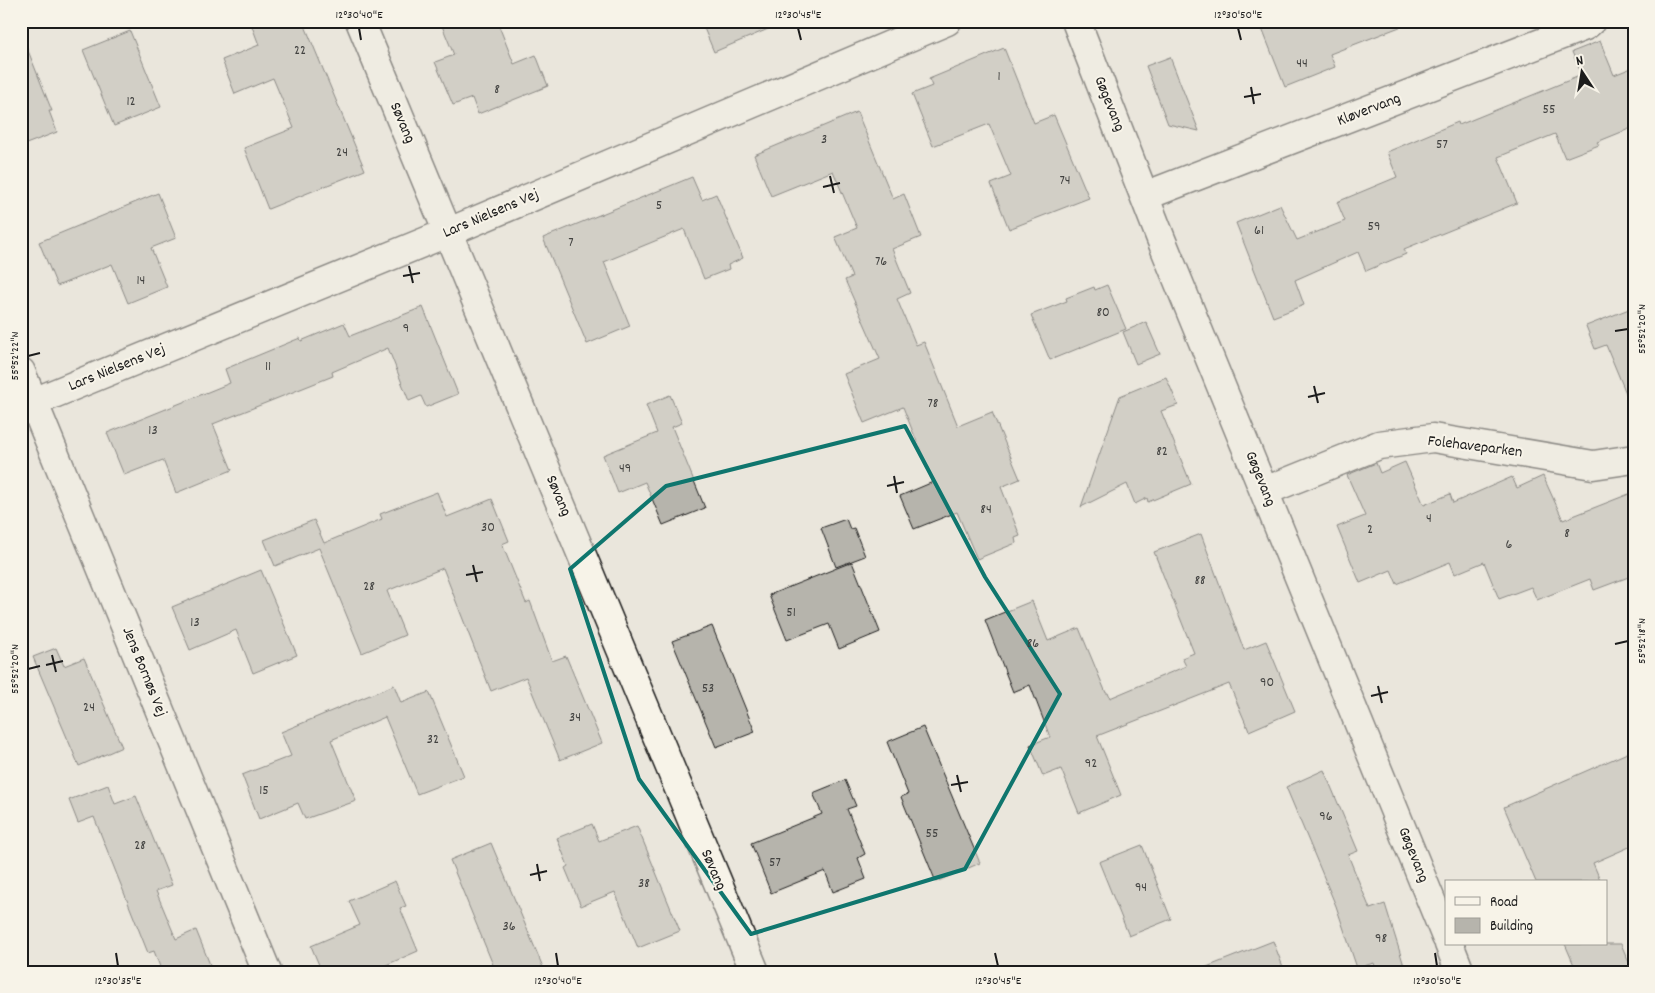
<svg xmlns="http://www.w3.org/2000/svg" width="1655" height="993" font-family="Dekko,sans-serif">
<rect width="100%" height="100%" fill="#eae6dc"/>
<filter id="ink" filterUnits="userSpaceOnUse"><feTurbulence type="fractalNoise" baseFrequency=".02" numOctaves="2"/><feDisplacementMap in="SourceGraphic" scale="10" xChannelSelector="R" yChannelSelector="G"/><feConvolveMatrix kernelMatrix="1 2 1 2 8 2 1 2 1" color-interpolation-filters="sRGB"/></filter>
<g filter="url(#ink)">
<!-- building -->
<path fill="#b6b4ac" stroke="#1c1c1c" d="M250 21H303L365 170 268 209 244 148 294 128 273 78 235 94 222 60 259 45Z
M440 21H497L514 64 536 55 548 86 478 114 472 98 453 105 435 62 454 55Z
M701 21H787L714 52Z
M1259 21H1409L1410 23 1330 54 1335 67 1285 87Z
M130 31 161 107 114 126 83 50Z
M21 38H23L52 111H49L57 132 21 146Z
M1600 41 1614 75 1634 67V127L1597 142 1599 145 1565 158 1555 134 1498 157 1517 203 1404 249 1406 254 1366 271 1358 252 1295 280 1304 305 1273 317 1236 223 1280 205 1297 240 1345 221 1337 202 1397 177 1387 152 1458 122 1459 125 1582 75 1572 52Z
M1004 48 1034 123 1054 115 1089 198 1009 229 991 184 1011 176 989 124 933 146 912 94 932 86 929 79Z
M1170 57 1199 131 1168 124 1146 66Z
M857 112 893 199 904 194 921 237 892 249 910 293 897 299 916 345 924 342 958 426 992 412 1020 479 1001 487 1020 536 1015 538 1016 543 977 559 957 512 914 529 900 496 933 482 903 407 864 423 844 374 880 359 845 280 852 277 835 237 857 228 833 171 771 196 754 155Z
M692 177 702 200 716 194 743 258 728 265 729 269 704 279 684 229 604 262 630 326 587 344 543 238Z
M158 193 176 238 151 248 167 287 128 303 112 264 57 286 39 242Z
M1107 285 1126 329 1050 360 1031 315 1067 301 1066 298 1094 287 1095 290Z
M423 307 458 394 426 407 421 396 409 401 388 348 332 372 333 376 213 424 232 470 176 493 163 460 124 475 107 433 230 383 225 369 300 338 301 341 344 323 350 336Z
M1634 307V410H1633L1606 345 1595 349 1586 326Z
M1146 322 1160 354 1136 364 1123 332Z
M1166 377 1178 405 1161 411 1191 484 1148 502 1147 498 1135 504 1127 484 1081 507 1120 396Z
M670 395 682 423 672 427 705 508 663 525 645 482 618 493 603 455 657 433 646 405Z
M1405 462 1424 505 1450 494 1453 503 1512 477 1517 488 1543 476 1563 520 1634 492V575L1594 590 1590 579 1537 600 1531 587 1499 599 1484 562 1455 574 1450 562 1397 584 1391 570 1360 583 1337 527 1365 516 1347 475 1376 463 1380 473Z
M437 492 447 517 492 499 509 541 502 544 526 603 530 601 552 661 566 656 602 743 560 760 526 677 491 691 443 568 387 591 405 635 362 653 319 548 275 566 264 540 314 520 324 543 382 519 380 514Z
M846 519 850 529 854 528 865 556 836 567 821 528Z
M1201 534 1244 650 1266 641 1295 711 1249 731 1229 684 1097 736 1121 795 1079 813 1061 769 1043 776 1030 745 1050 737 1030 685 1013 692 985 620 1032 601 1048 641 1079 628 1106 693H1108L1110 698 1186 666 1182 658 1194 653 1154 552Z
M852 562 880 632 839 649 829 624 787 640 769 595Z
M261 570 297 655 253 673 236 630 190 650 172 607Z
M712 626 755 732 716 747 672 641Z
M56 648 64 666 84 658 122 747 79 766 33 657Z
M394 685 401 703 429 692 464 776 417 794 385 717 331 740 356 801 305 819 298 803 259 819 242 775 291 756 281 732Z
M923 727 980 863 936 882 901 797 908 794 887 742Z
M1634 750V845L1593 863 1601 882H1536L1504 807Z
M1324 770 1358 851 1348 855 1370 909 1385 904 1406 972H1377L1374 963 1357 968 1336 906 1286 787Z
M845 780 856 806 847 809 865 854 858 858 866 879 833 892 825 871 771 893 751 843 822 814 813 793Z
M108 785 115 804 136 796 172 885 156 891 176 939 196 930 213 972H162L154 951 148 953 94 817 78 823 69 800Z
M592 824 599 841 637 826 680 931 638 948 615 892 581 906 565 868 568 866 557 838Z
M491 843 545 972H496L450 860Z
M1142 845 1171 919 1129 936 1099 862Z
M395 881 406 906 400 908 418 951 370 972H322L311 946 360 925 349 901Z
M1273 941 1285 972H1200L1199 970Z
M1565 944H1621L1633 972H1577Z"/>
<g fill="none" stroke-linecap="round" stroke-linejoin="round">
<!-- minor casing -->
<g stroke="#1c1c1c" stroke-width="31">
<path id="minor" d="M360 21 755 972
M1076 21 1161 239 1446 937
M1145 196 1585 26 1591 21
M21 372 267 972
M34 402 449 232 947 21
M1265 491 1379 445 1433 438 1593 465 1634 459
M1449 944 1460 972"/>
</g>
<!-- minor -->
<use href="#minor" stroke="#f7f3e8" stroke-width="28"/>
</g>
</g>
<!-- marked area -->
<path d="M0 0H1655V993H0ZM905 426 985 577 1060 694 965 869 751 934 639 779 570 569 666 486Z" fill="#eae6dc" fill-opacity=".55" fill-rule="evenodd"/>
<path fill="none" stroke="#0f766e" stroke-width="4" stroke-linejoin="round" d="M905 426 985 577 1060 694 965 869 751 934 639 779 570 569 666 486Z"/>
<!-- ticks -->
<path fill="none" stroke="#1c1c1c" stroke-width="2" d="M359 28 361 40M798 28 801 40M1238 28 1241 40M1251 87 1254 104M1244 97 1261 94M830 176 834 193M823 187 840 183M409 266 413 283M403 276 420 273M1615 331 1628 329M28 356 40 353M1314 386 1318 403M1308 397 1325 393M894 476 897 493M887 486 904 482M473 565 477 582M466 575 483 572M1615 644 1628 641M52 655 56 672M46 665 63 661M28 669 40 666M1378 686 1382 703M1371 696 1388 692M957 775 961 792M951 785 968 782M537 864 540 881M530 875 547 871M116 953 118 966M556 953 558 966M995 953 998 966M1435 953 1437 966"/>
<g text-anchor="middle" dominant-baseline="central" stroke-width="4" stroke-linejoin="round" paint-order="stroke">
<!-- number labels -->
<g font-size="14" fill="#424240">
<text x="300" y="51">22</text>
<text x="1302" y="64">44</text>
<text x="999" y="77">1</text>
<text x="497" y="90">8</text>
<text x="131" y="102">12</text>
<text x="1549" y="110">55</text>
<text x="824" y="140">3</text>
<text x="1442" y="145">57</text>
<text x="342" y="153">24</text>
<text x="1065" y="181">74</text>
<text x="659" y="206">5</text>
<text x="1374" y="227">59</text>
<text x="1259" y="231">61</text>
<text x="571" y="243">7</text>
<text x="881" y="262">76</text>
<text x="141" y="281">14</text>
<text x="1103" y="313">80</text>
<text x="406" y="329">9</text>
<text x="268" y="367">11</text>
<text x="933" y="404">78</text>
<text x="153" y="431">13</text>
<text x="1162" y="452">82</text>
<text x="625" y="469">49</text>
<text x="986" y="510">84</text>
<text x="1429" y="519">4</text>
<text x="488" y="528">30</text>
<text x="1370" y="530">2</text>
<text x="1567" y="534">8</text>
<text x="1509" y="545">6</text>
<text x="1200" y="581">88</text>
<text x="369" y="587">28</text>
<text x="791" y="613">51</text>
<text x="195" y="623">13</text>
<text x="1033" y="644">86</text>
<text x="1267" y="683">90</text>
<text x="708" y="689">53</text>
<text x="89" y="708">24</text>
<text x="575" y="718">34</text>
<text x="433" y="740">32</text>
<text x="1091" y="764">92</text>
<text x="264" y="791">15</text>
<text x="1326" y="817">96</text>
<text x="932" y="834">55</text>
<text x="140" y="846">28</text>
<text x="775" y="863">57</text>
<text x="644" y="884">38</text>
<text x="1141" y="888">94</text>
<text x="509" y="927">36</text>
<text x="1381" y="939">98</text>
</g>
<!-- street labels -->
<g font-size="16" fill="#1c1c1c" stroke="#f7f3e8">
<text transform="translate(1109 104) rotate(68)">Gøgevang</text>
<text transform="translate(1369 110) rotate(-21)">Kløvervang</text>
<text transform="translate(402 123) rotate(67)">Søvang</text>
<text transform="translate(491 214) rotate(-23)">Lars Nielsens Vej</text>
<text transform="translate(117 368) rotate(-22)">Lars Nielsens Vej</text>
<text transform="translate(1475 447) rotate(7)">Folehaveparken</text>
<text transform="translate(1260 479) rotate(68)">Gøgevang</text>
<text transform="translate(558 496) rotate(67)">Søvang</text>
<text transform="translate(144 672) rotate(68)">Jens Bornøs Vej</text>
<text transform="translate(1413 855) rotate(68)">Gøgevang</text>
<text transform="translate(713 870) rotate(67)">Søvang</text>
</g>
</g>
<!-- margin -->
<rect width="1655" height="993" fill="none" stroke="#f7f3e8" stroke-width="55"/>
<!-- legend -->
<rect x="1445" y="880" width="162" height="65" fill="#f7f3e8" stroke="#9f9d96"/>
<rect x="1455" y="897" width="25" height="8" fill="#f7f3e8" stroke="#9f9d96"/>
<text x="1490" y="906" font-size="15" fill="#1c1c1c">Road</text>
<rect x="1455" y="918" width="25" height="15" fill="#b6b4ac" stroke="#9f9d96"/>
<text x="1490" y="930" font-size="15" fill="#1c1c1c">Building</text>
<!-- north arrow -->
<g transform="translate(1582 72) rotate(348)" stroke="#f7f3e8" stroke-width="4" paint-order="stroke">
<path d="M0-4L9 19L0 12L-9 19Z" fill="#1c1c1c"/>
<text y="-8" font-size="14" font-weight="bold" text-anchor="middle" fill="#1c1c1c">N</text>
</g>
<rect x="28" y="28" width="1600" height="938" fill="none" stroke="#1c1c1c" stroke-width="2"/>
<g font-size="12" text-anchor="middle" fill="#1c1c1c">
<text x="359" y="18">12°30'40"E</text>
<text x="798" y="18">12°30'45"E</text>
<text x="1238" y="18">12°30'50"E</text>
<text transform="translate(1641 329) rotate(-90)" y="4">55°52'20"N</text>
<text transform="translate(14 356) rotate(-90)" y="4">55°52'22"N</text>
<text transform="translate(1641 641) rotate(-90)" y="4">55°52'18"N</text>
<text transform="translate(14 669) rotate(-90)" y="4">55°52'20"N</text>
<text x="118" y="984">12°30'35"E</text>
<text x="558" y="984">12°30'40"E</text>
<text x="998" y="984">12°30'45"E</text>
<text x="1437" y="984">12°30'50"E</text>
</g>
</svg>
